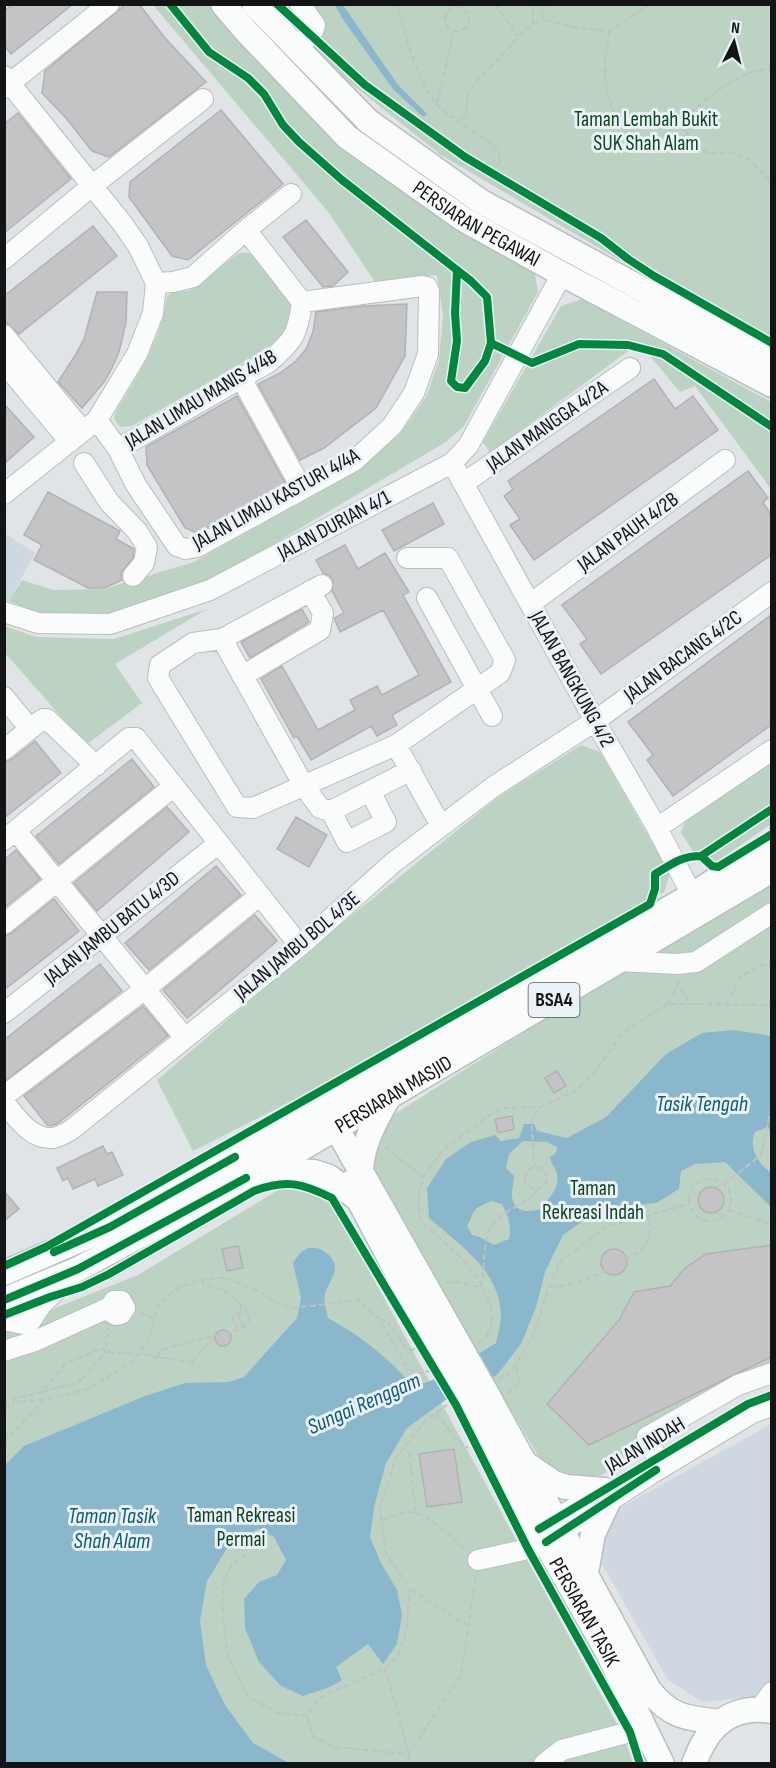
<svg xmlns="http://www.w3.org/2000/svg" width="776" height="1768" font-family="'Sofia Sans Condensed',sans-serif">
<rect width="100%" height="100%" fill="#e0e4e7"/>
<!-- built -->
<path fill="#cfd8e0" d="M4 533 35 553 9 601 5 600Z
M771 1424V1695L703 1702 668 1680 598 1557 607 1515Z"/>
<!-- green -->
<path fill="#bcd2c3" d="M153 5H210L236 37 534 269 538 292 464 426 446 442 209 582 107 614H41L9 601 22 580 53 590 104 589 194 562 358 470 400 434 426 397 439 360 443 317 437 275 375 282 329 213Z
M273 5H771V349L441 155 339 74Z
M239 253H251L292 304C289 333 283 336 260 353L132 426 120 427 114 419 116 411C140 373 160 342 167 296L176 290 189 291Z
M582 299 771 402V489L695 386 680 392 639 343 490 453 483 442 561 306Z
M207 609 115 664 142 703 86 745 5 653 4 626 36 637 114 639Z
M581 745 600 752 670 874 664 892 416 1038 193 1151 157 1080 309 950 497 798Z
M771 757V824L713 864 699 860 681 833 686 817Z
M771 876V1381L745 1393 603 1474C577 1484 564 1478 542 1462L367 1171 373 1134 390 1117Z
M288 1184 332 1203 624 1737 633 1763 5 1764V1328L138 1275Z"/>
<!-- water -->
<path fill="#8bb7cd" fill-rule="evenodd" d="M335 5H343L398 85 427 114 425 116H422L393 89 344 21Z
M734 1030 771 1036V1129L765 1128 755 1132C748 1148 758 1163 771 1173V1207L725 1162 695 1164 681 1171 679 1189 656 1203 624 1206 594 1213 563 1235 545 1272 536 1307 521 1344 497 1375 444 1401 407 1428 386 1463 374 1507 370 1537 381 1563 397 1590 402 1615 397 1644 383 1664 368 1644 336 1667 342 1680 330 1687 303 1696 281 1686 259 1662 245 1628 244 1599 259 1582 277 1575 286 1560 274 1537 258 1529 226 1550 207 1581 200 1621 206 1665 225 1705 253 1743 289 1763 5 1764V1465L24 1446 145 1396 185 1383 228 1382 244 1377 297 1318 301 1298 293 1263C297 1257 300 1252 306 1249 317 1244 334 1254 335 1267 335 1277 327 1285 325 1294 323 1301 327 1311 328 1318 359 1335 390 1358 412 1386 433 1385 476 1355 496 1343 498 1334 501 1324 501 1315 500 1271 459 1244 429 1218L427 1188 446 1159 471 1142 495 1135 501 1141 519 1138 524 1124H534L537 1131 567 1138 606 1117 666 1054 702 1033ZM523 1141 547 1142 557 1147 556 1153 550 1157C551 1164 554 1165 556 1171 562 1187 549 1197 541 1209 528 1212 515 1214 512 1197 511 1191 514 1183 514 1176L506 1168 509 1154ZM491 1201 502 1204C508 1216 512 1226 509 1239L494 1245 480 1237 472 1235 467 1226C477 1209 469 1211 491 1201Z"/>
<!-- building -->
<path fill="#c4c4c6" stroke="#b1b2b4" stroke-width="1.5" d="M13 4H73L11 54 4 45V11Z
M126 4H139L165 38 206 82 109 157 92 151 66 118 42 93 45 71Z
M221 110 283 184 188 260 172 256 129 197 130 182Z
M18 113 71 179 4 233V124Z
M306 220 348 272 333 286 323 287 283 237Z
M93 226 117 256 19 334 4 321V296Z
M97 292H127L126 323 119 352 112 368 104 382 82 408 58 382 76 354 84 339Z
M407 304 405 356 376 408 324 448 300 460 258 384 280 373 296 361 306 349 313 332 316 312 364 306Z
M654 379 675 409 693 396 718 430 534 560 510 525 520 519 504 496 513 489 508 481Z
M237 396 286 485 197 533 185 528 147 465 146 447Z
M4 404 34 437 4 464Z
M748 471 768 498 763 502 771 515V555L601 674 580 644 587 639 562 605Z
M48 492 120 531 116 539 134 549 133 558 121 573 122 580 104 588H88L34 560 42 545 24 535Z
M433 503 444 524 394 551 382 530Z
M345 545 358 569 385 553 409 592 403 595 451 682 392 715 397 725 377 736 371 726 311 760 297 736 294 738 261 679 282 666 318 730 355 710 350 700 377 686 382 695 419 675 383 610 340 632 334 618 344 613 332 591 333 580 329 575 323 573 316 560Z
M302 609 309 622 250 658 241 642Z
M771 615V725L673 796 647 760 653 755 628 722Z
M35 741 61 773 4 818V762L12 759Z
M132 759 154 787 59 864 36 836Z
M167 807 189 832 97 911 74 883Z
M296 817 327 835 309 867 277 849Z
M16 850 40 879 4 908V860Z
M216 866 241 895 149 970 125 943Z
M54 899 79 931 4 990V936L12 933Z
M255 915 277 941 187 1018 163 990Z
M100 964 122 991 5 1081 4 1040Z
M143 1006 168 1036 57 1124 48 1126 24 1096Z
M557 1071 566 1086 554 1093 545 1078Z
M512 1116 514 1129 498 1133 495 1119Z
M103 1146 107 1154 112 1152 123 1175 98 1186 95 1179 73 1189 68 1178 63 1181 57 1168Z
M698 1200a13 13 0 1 1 26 0a13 13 0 1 1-26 0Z
M4 1191 19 1209 4 1221Z
M771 1245V1357L589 1445 547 1404 619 1320 634 1292 670 1286 685 1268 706 1254Z
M238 1246 243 1268 227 1271 222 1249Z
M601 1262a13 13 0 1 1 26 0a13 13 0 1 1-26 0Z
M215 1338a8 8 0 1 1 16 0a8 8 0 1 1-16 0Z
M454 1449 462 1502 427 1507 419 1454Z"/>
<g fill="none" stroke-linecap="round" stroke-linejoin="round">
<!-- minor casing -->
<g stroke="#bbbec0" stroke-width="22">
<path id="minor" d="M292 43C304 42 312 38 315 25L300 4
M4 76 122 223 138 246 156 283 153 313 137 354 97 420 4 494
M4 88 109 4
M4 259 93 185 203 99
M156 283 173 282 193 277 246 230 291 194
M4 335 83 431
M4 363 70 442
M241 378 302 489
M97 420 118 449 136 485 177 546 186 549 197 547 354 461 392 426 414 393 428 354 429 291 427 287 422 286 302 302
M118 449 269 362C294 340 298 334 302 302L246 230
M84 463 109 502 137 531 147 547 144 563 133 576
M452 463 595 721 657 828 692 895
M464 483 630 368
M322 585 222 639 193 643 160 665 158 678 237 807 253 808 396 745 500 673 505 660 448 558H407
M427 598 492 716
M530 604 725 460
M4 612 38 623 110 624 210 590 452 463 468 446 562 274
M222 639 304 786 320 808 331 811 411 770
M242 676 320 630 323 613 310 591
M4 697 30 729 43 719H47L96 766
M396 745 441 826
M4 750 30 729
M331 811 347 842 386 822 370 791
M657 828 772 750
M16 831 185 1038
M4 840 129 738H136L300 946
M4 924 174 786
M620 961 677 964 696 962 772 913
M4 1013 219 843
M4 1096 145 989 260 895
M4 1102C16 1117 31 1140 53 1138 58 1137 66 1133 71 1130L300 946 394 862 493 787 595 721 772 592
M4 1320 28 1325
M28 1325 41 1305 74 1273
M4 1351 35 1341 110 1307 114 1301H121L125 1308 121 1314 116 1315 111 1312 110 1307
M657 1458 647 1437 738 1385 772 1373
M544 1526 596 1495
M478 1560 528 1549 546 1542 651 1474 752 1413 772 1406
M760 1709 772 1692
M544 1764 562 1750 630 1732 642 1723"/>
</g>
<!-- major casing -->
<g stroke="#bbbec0" stroke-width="27">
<g id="major">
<path id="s1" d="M223 4 245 30 347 137 463 219 562 274 772 385"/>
<path d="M254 4 368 121 480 201 772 360"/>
<path d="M329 1115 458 1343"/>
<path d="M361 1169C363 1143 374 1123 387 1100"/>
<path d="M264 1170 314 1172 329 1177 358 1199"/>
<path d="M350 1183 439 1352"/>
<path d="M4 1273 110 1227 312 1116 692 895 772 844"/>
<path id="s2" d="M4 1300 78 1269 299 1150 772 870"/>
<path d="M488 1396 649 1690C671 1718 687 1718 721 1722"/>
<path id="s3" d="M467 1405 607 1651 662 1764"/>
<path d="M529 1466 554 1483 566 1487 605 1490"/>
<path d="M586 1573 593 1534 608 1502"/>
<path d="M694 1764C707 1727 730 1704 772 1711"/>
</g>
</g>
<!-- path -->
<path stroke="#c0c2c2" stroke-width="2" stroke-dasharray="6 3" stroke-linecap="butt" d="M397 4C404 31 427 124 463 118L466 114 468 91 523 32 533 24V10L530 4
M495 4 518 36
M545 4 542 15 545 20 573 27 610 31 651 4
M445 19a12 12 0 1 1 24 0a12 12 0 1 1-24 0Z
M533 24 545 20
M610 31C603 61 601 101 623 125 629 131 639 136 646 141 670 136 682 118 700 104 716 91 752 65 772 70
M437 104 454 30
M456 120 492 144 499 151 500 161 492 174
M680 122 692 140 707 153H735L750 160 772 184
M678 980V985L690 1003
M668 1004 678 985
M726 1005 740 977 760 966 772 963
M385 1147 423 1177
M535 1167 531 1121 540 1107
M525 1178a11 11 0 1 1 22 0a11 11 0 1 1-22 0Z
M689 1200a21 21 0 1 1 42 0a21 21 0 1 1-42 0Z
M724 1184 761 1155 772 1104
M729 1210 772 1225
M446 1283 456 1282 481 1287C486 1266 481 1234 497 1219 507 1209 535 1201 537 1188
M550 1287C584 1286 616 1266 644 1248 652 1236 650 1229 648 1215
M241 1305 239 1319 244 1327
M139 1313 153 1318
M379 1319 387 1321 408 1350 418 1349
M107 1328 111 1333 104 1339 109 1353
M238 1329 232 1318 233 1315 241 1312
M478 1343C507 1326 484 1287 468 1266 455 1250 436 1235 420 1221L418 1197 423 1177 445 1148 500 1108 540 1107 575 1091 594 1073 623 1033 668 1004 772 1005
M159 1357 160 1350 213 1336
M190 1362H192L193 1365H191Z
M192 1362 212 1339 213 1336C221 1333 239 1331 244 1327 261 1316 230 1294 221 1289 215 1287 208 1286 203 1283L202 1279
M79 1379 81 1380 79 1382H77Z
M498 1379 509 1374 532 1339 549 1287 561 1261 606 1227 689 1204
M81 1380 106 1352
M43 1392 77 1382
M507 1394 517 1386 520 1378 515 1365
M4 1409 16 1402 43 1400
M436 1413 454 1437 468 1448
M4 1443 43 1400 85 1390 133 1362 148 1340 159 1303 178 1288 202 1279 225 1278 259 1291 278 1304 294 1308 358 1300 379 1319 406 1366C413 1373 419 1375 429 1371
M409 1453 416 1513
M382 1520C389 1518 396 1514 404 1512 424 1508 451 1538 466 1550
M247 1554 232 1564 224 1581 222 1605 227 1653 247 1696 278 1713 306 1716 319 1698 385 1668 398 1655 406 1632 410 1589 386 1554 380 1508 396 1458 424 1422 447 1405
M411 1589 469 1627
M385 1668 409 1754 408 1764
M307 1717 313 1736 334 1747 409 1754 461 1675 476 1575"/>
<!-- minor -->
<use href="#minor" stroke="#fafbfb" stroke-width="20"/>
<!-- major -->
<use href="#major" stroke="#fafbfb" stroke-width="24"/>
<!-- major-bridge casing -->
<g stroke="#bbbec0" stroke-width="27" stroke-linecap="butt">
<path id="major-bridge" d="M458 1343 488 1396
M439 1352 467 1405"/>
</g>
<!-- path-bridge -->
<path stroke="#c0c2c2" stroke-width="2" stroke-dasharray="6 3" stroke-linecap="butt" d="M4 1405 16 1398 43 1392 65 1364 102 1348 106 1352 152 1355 155 1358 159 1357 190 1362"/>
<!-- major-bridge -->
<use href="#major-bridge" stroke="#fafbfb" stroke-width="24"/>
<!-- cycleway casing -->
<g stroke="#eaf1f7" stroke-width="11">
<path id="cycleway" d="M170 4 209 52 248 78 264 94 283 125 299 142 342 180 471 281 487 297 491 343 485 361 465 388 457 387 451 381 457 341 455 313 457 270
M277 4 365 85 465 157 601 238 628 259 654 276 772 343
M491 343 532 363 579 344 628 345 663 354 772 427
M701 856 772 809
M54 1252 110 1227 235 1157
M4 1266 46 1247 650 904 655 889V874C672 864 681 856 701 856L712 866 718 867 772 834
M4 1300 78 1269 246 1178
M4 1315 50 1297 82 1287 109 1274 254 1191C286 1179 302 1183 332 1198L456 1405 528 1549 630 1732 640 1764
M539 1529 748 1404 772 1395
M546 1542 656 1470"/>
</g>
<!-- cycleway -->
<use href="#cycleway" stroke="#00873e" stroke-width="8"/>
</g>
<g text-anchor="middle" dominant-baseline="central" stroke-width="6" stroke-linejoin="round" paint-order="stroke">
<!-- shield labels -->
<rect fill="#eaf1f7" stroke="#53565a" stroke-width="1.5" x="528.5" y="983" width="51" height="34" rx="4.5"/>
<g font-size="20" font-weight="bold" fill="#121416">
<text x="554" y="1000">BSA4</text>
</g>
<!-- park labels -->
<g font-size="21" fill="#0e451f" stroke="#eaf1f7">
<text x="646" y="119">Taman Lembah Bukit<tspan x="646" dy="24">SUK Shah Alam</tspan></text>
<text x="593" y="1188">Taman<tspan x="593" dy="24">Rekreasi Indah</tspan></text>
<text x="241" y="1515">Taman Rekreasi<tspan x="241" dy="24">Permai</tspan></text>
</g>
<!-- street labels -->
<g font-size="21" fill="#121416" stroke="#eaf1f7">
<text stroke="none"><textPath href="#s1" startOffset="338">PERSIARAN PEGAWAI</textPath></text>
<text transform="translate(201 399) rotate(-31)">JALAN LIMAU MANIS 4/4B</text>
<text transform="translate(547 426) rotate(-35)">JALAN MANGGA 4/2A</text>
<text transform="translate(276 499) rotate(-29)">JALAN LIMAU KASTURI 4/4A</text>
<text transform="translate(334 525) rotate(-28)">JALAN DURIAN 4/1</text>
<text transform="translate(628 532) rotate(-36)">JALAN PAUH 4/2B</text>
<text transform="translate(683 656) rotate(-36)">JALAN BACANG 4/2C</text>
<text transform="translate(572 679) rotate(61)">JALAN BANGKUNG 4/2</text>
<text transform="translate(112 928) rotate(-39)">JALAN JAMBU BATU 4/3D</text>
<text transform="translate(297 946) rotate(-40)">JALAN JAMBU BOL 4/3E</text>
<text stroke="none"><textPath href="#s2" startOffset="441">PERSIARAN MASJID</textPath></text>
<text transform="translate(645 1445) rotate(-31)">JALAN INDAH</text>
<text stroke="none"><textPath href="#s3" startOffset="238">PERSIARAN TASIK</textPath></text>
</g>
<!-- water labels -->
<g font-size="22" font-style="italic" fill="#0a5c7a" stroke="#eaf1f7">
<text x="702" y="1104">Tasik Tengah</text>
<text transform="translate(364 1404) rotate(-24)">Sungai Renggam</text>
<text x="112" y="1516">Taman Tasik<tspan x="112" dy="25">Shah Alam</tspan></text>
</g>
</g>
<!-- border -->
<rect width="776" height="1768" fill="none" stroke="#121416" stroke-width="12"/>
<!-- north arrow -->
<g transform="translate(734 42) rotate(6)" stroke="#eaf1f7" stroke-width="4.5" paint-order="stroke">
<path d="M0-4.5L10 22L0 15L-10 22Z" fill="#121416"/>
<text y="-9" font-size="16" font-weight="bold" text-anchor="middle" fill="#121416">N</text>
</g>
</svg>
